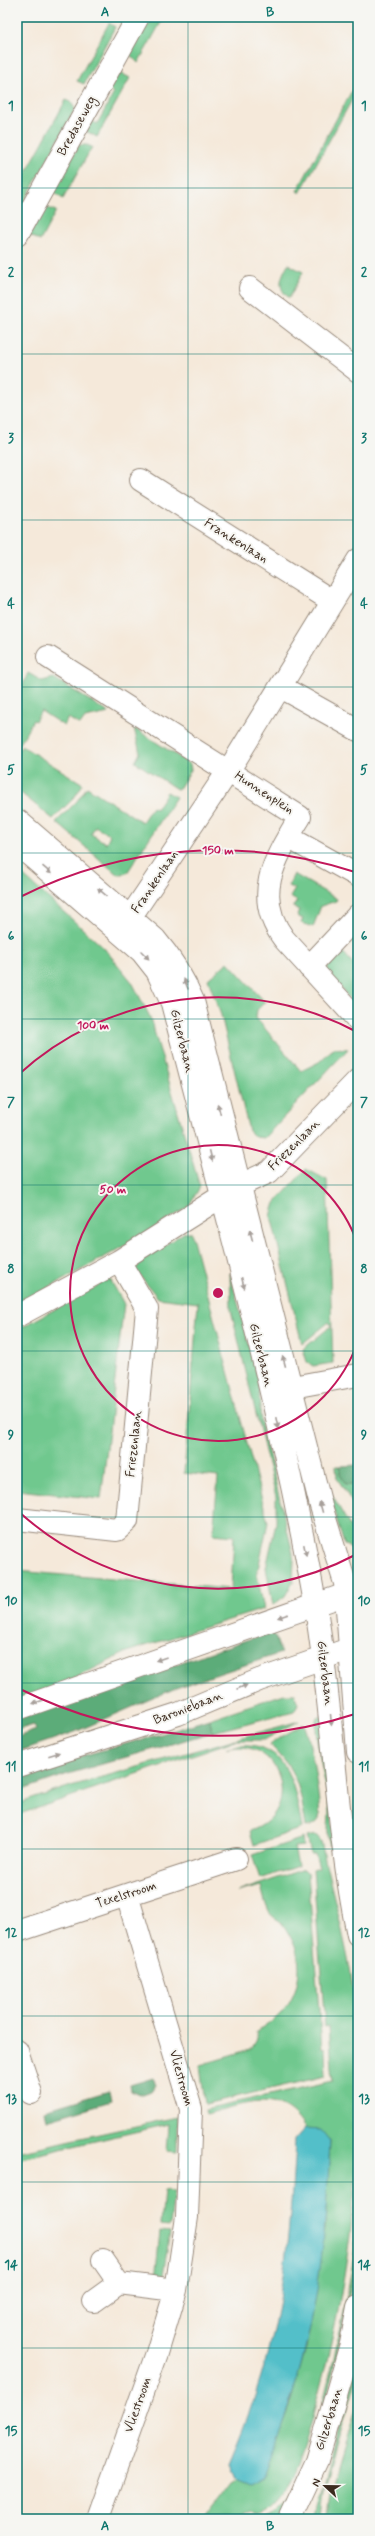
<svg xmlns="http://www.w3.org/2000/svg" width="375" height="2536" font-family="Mynerve,sans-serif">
<rect width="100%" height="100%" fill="#f6f6f2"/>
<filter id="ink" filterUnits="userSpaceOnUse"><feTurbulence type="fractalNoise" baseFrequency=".025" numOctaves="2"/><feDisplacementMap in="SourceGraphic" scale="8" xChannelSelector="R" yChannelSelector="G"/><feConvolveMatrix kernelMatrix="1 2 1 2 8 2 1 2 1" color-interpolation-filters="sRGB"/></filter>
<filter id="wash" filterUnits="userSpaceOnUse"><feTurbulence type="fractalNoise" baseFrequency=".012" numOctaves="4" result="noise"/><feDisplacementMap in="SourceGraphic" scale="16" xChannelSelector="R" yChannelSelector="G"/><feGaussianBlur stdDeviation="0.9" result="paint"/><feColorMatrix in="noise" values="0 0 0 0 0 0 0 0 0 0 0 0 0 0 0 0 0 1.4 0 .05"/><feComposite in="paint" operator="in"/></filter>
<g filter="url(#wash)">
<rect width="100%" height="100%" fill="#f5e9da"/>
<!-- green -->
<path fill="#70c88e" stroke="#567956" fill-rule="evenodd" d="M149 17H164L138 63 129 54Z
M109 23 115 27 84 84 77 81Z
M119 72 130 78 97 137 86 131 92 121 97 124 114 93 109 90Z
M355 85 358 86V89L300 193 297 191Z
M66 100 71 102 75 109 17 215V189Z
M79 145H87L92 147 63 199 53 192Z
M45 207 56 211 40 241 29 235Z
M288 264 303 272 289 298C276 287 281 277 288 264Z
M28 673 42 681 54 678 109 713 85 718 80 725 68 718 64 726 41 711 35 721 33 720 17 749 19 750 22 746 83 784 74 798 53 819 17 790V698Z
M134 728 190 764 191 770 178 790 135 762 140 753Z
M87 787 142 822 152 807 156 809 167 792 176 797 127 873 118 875 56 822 77 801ZM95 826 110 835 106 843 91 834Z
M17 870 104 948 132 982 150 1017 200 1187 188 1207 143 1236 17 1305Z
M294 874 337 899 336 901 321 906 313 927 301 923 303 919 297 916 299 910 293 907 297 901 290 897 295 889 288 886Z
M341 950 358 969V1010L327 970 329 963Z
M228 962 265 1002 257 1010 256 1018 301 1071 319 1062 334 1048 348 1049 264 1138 255 1137 249 1131 221 1015 208 979Z
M306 1169 327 1180 333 1363 313 1366 307 1362 303 1349 331 1326 329 1322 302 1344 271 1216 275 1203Z
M185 1232H191L268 1522 257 1574 264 1609 129 1651 51 1690 17 1702V1571L231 1589 234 1536 213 1534 218 1477 184 1473 198 1303 158 1298 132 1266Z
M230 1273 258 1379 261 1422 294 1558 293 1582 285 1596 273 1605 266 1568 276 1523V1497L231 1310Z
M110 1279 124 1304 101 1499 17 1490V1330Z
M336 1466H340V1475L346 1484H358V1512L337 1478Z
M326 1485 358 1540V1554L344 1544Z
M284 1694H295L298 1704 294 1711 213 1732 209 1719Z
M324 1715 335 1855C324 1840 329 1828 329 1811 327 1780 315 1749 316 1719Z
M299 1721 264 1740H236L17 1815V1804L71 1786Z
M304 1724C310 1735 322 1808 319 1819 317 1824 311 1826 306 1827 300 1789 298 1771 269 1744Z
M238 1745C290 1741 295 1790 302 1828L254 1845 250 1831C306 1812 280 1734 226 1749Z
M316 1835 321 1841C333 1900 352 1957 356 2016 365 2143 352 2270 319 2392 306 2438 297 2484 258 2515L251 2513 240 2519H204L231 2483 280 2430 290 2404 306 2348 315 2299 325 2228 330 2141 319 2130H306C280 2087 246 2104 206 2114L205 2109 333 2081 329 2026 325 2027 313 1870 319 1868 315 1854H311L307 1837Z
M303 1838 304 1846 294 1847 298 1866 260 1879 252 1855Z
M304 1869 308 1873 322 2048H325L326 2076 205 2104 200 2065 251 2050 257 2039 256 2031C291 2016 310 1975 292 1940 289 1934 285 1927 281 1922 277 1919 271 1916 269 1912 265 1904 263 1894 261 1886L237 1892Z
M177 2117V2152L167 2151 169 2124 17 2159V2152Z
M164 2190 174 2191 170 2226 161 2225Z
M358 2228C358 2257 351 2288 345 2316 331 2386 314 2455 285 2519L265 2517C278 2507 289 2495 297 2480 310 2457 316 2428 323 2402 338 2345 350 2287 358 2228Z
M160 2231 170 2232 162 2282 155 2280Z
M358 2357V2374L323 2491 320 2519H314Z
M358 2402V2519H327L330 2493Z"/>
<!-- forest -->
<path fill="#5cac79" stroke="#4c6b4c" d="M358 1465V1484H346L340 1475V1466Z
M273 1631 281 1653 176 1688 75 1732 17 1752V1737L36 1730 34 1725 17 1730V1718Z
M209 1719 213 1732 68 1774 17 1792V1774C81 1755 146 1740 209 1719Z
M153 2078 156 2084 151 2091 140 2095 131 2091 130 2085Z
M109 2091 111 2101 47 2120 45 2110Z"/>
<!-- water -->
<path fill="#52bfc9" stroke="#467474" d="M305 2129 321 2130 330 2141C327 2211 322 2281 305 2349 295 2393 279 2434 263 2476L250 2483 235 2477 229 2463C241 2435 252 2407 261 2377 284 2300 291 2219 295 2140Z"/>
</g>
<g filter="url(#ink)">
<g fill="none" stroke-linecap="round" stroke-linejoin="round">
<!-- minor casing -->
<g stroke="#988a7c" stroke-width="24">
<path id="minor" d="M17 235 138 17
M250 288 358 371
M141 480 332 601
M48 657 300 817C276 857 251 895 284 939L358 1020
M281 687 358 730
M17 820 155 939C172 959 183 977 193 1001L321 1506 345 1583 358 1752
M288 837 358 876
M17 844 142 952 157 971 172 1003C223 1202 279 1401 315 1603 334 1713 335 1825 358 1935
M123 928 229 770 358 560
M309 967 358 915
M17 1316 119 1261 238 1186 269 1172 358 1080
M276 1390 358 1375
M17 1519 117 1530 127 1521 147 1309 119 1261
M17 1931 236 1859
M17 2051 31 2093
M103 2260 119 2283 176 2290
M94 2301 119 2283
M98 2519 157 2353 176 2290 187 2217 191 2109 127 1895
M290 2519 317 2461 351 2344 358 2307"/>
</g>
<!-- major casing -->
<g stroke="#988a7c" stroke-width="24">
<path id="major" d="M17 1709 358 1590
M17 1766 178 1714 259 1680 358 1646"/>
</g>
<!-- minor -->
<use href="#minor" stroke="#fff" stroke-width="22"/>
<!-- major -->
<use href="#major" stroke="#fff" stroke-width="22"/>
</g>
<!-- one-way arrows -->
<defs><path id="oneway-solid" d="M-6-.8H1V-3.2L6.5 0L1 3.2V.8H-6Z"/></defs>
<g fill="#a79f9a">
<use href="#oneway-solid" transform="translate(47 870) rotate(41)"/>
<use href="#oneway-solid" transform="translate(102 892) rotate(-139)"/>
<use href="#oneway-solid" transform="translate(145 955) rotate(46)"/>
<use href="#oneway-solid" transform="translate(186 984) rotate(-112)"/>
<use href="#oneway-solid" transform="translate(219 1109) rotate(-104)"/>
<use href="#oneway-solid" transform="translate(211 1156) rotate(76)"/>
<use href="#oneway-solid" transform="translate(251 1235) rotate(-105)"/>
<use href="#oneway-solid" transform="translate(243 1283) rotate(76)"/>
<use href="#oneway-solid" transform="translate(284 1361) rotate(-105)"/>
<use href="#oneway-solid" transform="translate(277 1423) rotate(78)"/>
<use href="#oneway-solid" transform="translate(321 1507) rotate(-106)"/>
<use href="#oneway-solid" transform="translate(305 1550) rotate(78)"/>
<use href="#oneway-solid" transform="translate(283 1616) rotate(161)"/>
<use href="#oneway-solid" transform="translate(161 1659) rotate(161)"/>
<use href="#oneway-solid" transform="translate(242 1687) rotate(-23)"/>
<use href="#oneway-solid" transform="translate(38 1702) rotate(161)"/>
<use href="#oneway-solid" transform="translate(331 1720) rotate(85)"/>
<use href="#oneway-solid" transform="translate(54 1754) rotate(-18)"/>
</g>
</g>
<!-- grid -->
<path fill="none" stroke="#0f766e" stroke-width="1" stroke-opacity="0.55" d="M188 17V2519M17 188H358M17 354H358M17 520H358M17 687H358M17 853H358M17 1019H358M17 1185H358M17 1351H358M17 1517H358M17 1683H358M17 1849H358M17 2016H358M17 2182H358M17 2348H358"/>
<!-- distance rings -->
<g fill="none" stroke="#c2185b" stroke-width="2">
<path d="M358 1341A148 148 0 1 1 358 1245"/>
<path d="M357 1554A296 296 0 0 1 18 1511M18 1075A296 296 0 0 1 357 1032"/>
<path d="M355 1714A443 443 0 0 1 20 1689M20 897A443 443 0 0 1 355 872"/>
</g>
<g text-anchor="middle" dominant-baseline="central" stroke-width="4" stroke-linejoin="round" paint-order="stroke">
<!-- street labels -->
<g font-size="13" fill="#3b2a1e" stroke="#f6f6f2">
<text transform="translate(77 126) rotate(-61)">Bredaseweg</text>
<text transform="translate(236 541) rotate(32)">Frankenlaan</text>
<text transform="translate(264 793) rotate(33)">Hunnenplein</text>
<text transform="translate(155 882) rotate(-56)">Frankenlaan</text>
<text transform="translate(182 1041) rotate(76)">Gilzerbaan</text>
<text transform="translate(294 1145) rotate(-45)">Friezenlaan</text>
<text transform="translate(261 1355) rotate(76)">Gilzerbaan</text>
<text transform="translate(134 1444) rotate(-84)">Friezenlaan</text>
<text transform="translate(325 1673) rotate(83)">Gilzerbaan</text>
<text transform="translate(188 1708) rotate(-21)">Baroniebaan</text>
<text transform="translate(126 1895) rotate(-18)">Texelstroom</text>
<text transform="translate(181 2078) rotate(74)">Vliestroom</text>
<text transform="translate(138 2405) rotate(-70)">Vliestroom</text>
<text transform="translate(329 2419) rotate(-73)">Gilzerbaan</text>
</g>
</g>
<circle cx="218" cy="1293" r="6" fill="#c2185b" stroke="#f6f6f2" stroke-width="2"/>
<g font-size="12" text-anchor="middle" font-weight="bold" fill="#c2185b" stroke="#f6f6f2" stroke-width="4" stroke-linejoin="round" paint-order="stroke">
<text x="218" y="854">150 m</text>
<text x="93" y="1029">100 m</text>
<text x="113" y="1193">50 m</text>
</g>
<!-- margin -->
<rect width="375" height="2536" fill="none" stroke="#f6f6f2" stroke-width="44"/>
<!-- north arrow -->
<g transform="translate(325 2486) rotate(292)" stroke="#f6f6f2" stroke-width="3" paint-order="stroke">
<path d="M0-3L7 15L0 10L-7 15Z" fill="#3b2a1e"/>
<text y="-6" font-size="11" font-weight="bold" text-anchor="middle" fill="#3b2a1e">N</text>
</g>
<rect x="22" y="22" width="331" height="2492" fill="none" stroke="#0f766e" stroke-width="1.5"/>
<g font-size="13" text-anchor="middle" font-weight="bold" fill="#0f766e">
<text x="105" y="16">A</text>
<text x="270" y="16">B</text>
<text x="11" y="110">1</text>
<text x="364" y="110">1</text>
<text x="11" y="276">2</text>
<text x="364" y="276">2</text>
<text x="11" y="442">3</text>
<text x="364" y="442">3</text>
<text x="11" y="608">4</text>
<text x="364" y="608">4</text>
<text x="11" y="774">5</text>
<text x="364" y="774">5</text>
<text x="11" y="940">6</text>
<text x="364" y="940">6</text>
<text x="11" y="1106">7</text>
<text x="364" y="1106">7</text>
<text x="11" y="1273">8</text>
<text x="364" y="1273">8</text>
<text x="11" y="1439">9</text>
<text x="364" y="1439">9</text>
<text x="11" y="1605">10</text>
<text x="364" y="1605">10</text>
<text x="11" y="1771">11</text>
<text x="364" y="1771">11</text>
<text x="11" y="1937">12</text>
<text x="364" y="1937">12</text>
<text x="11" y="2103">13</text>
<text x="364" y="2103">13</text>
<text x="11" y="2269">14</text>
<text x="364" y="2269">14</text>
<text x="11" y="2435">15</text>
<text x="364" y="2435">15</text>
<text x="105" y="2530">A</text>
<text x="270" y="2530">B</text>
</g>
</svg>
